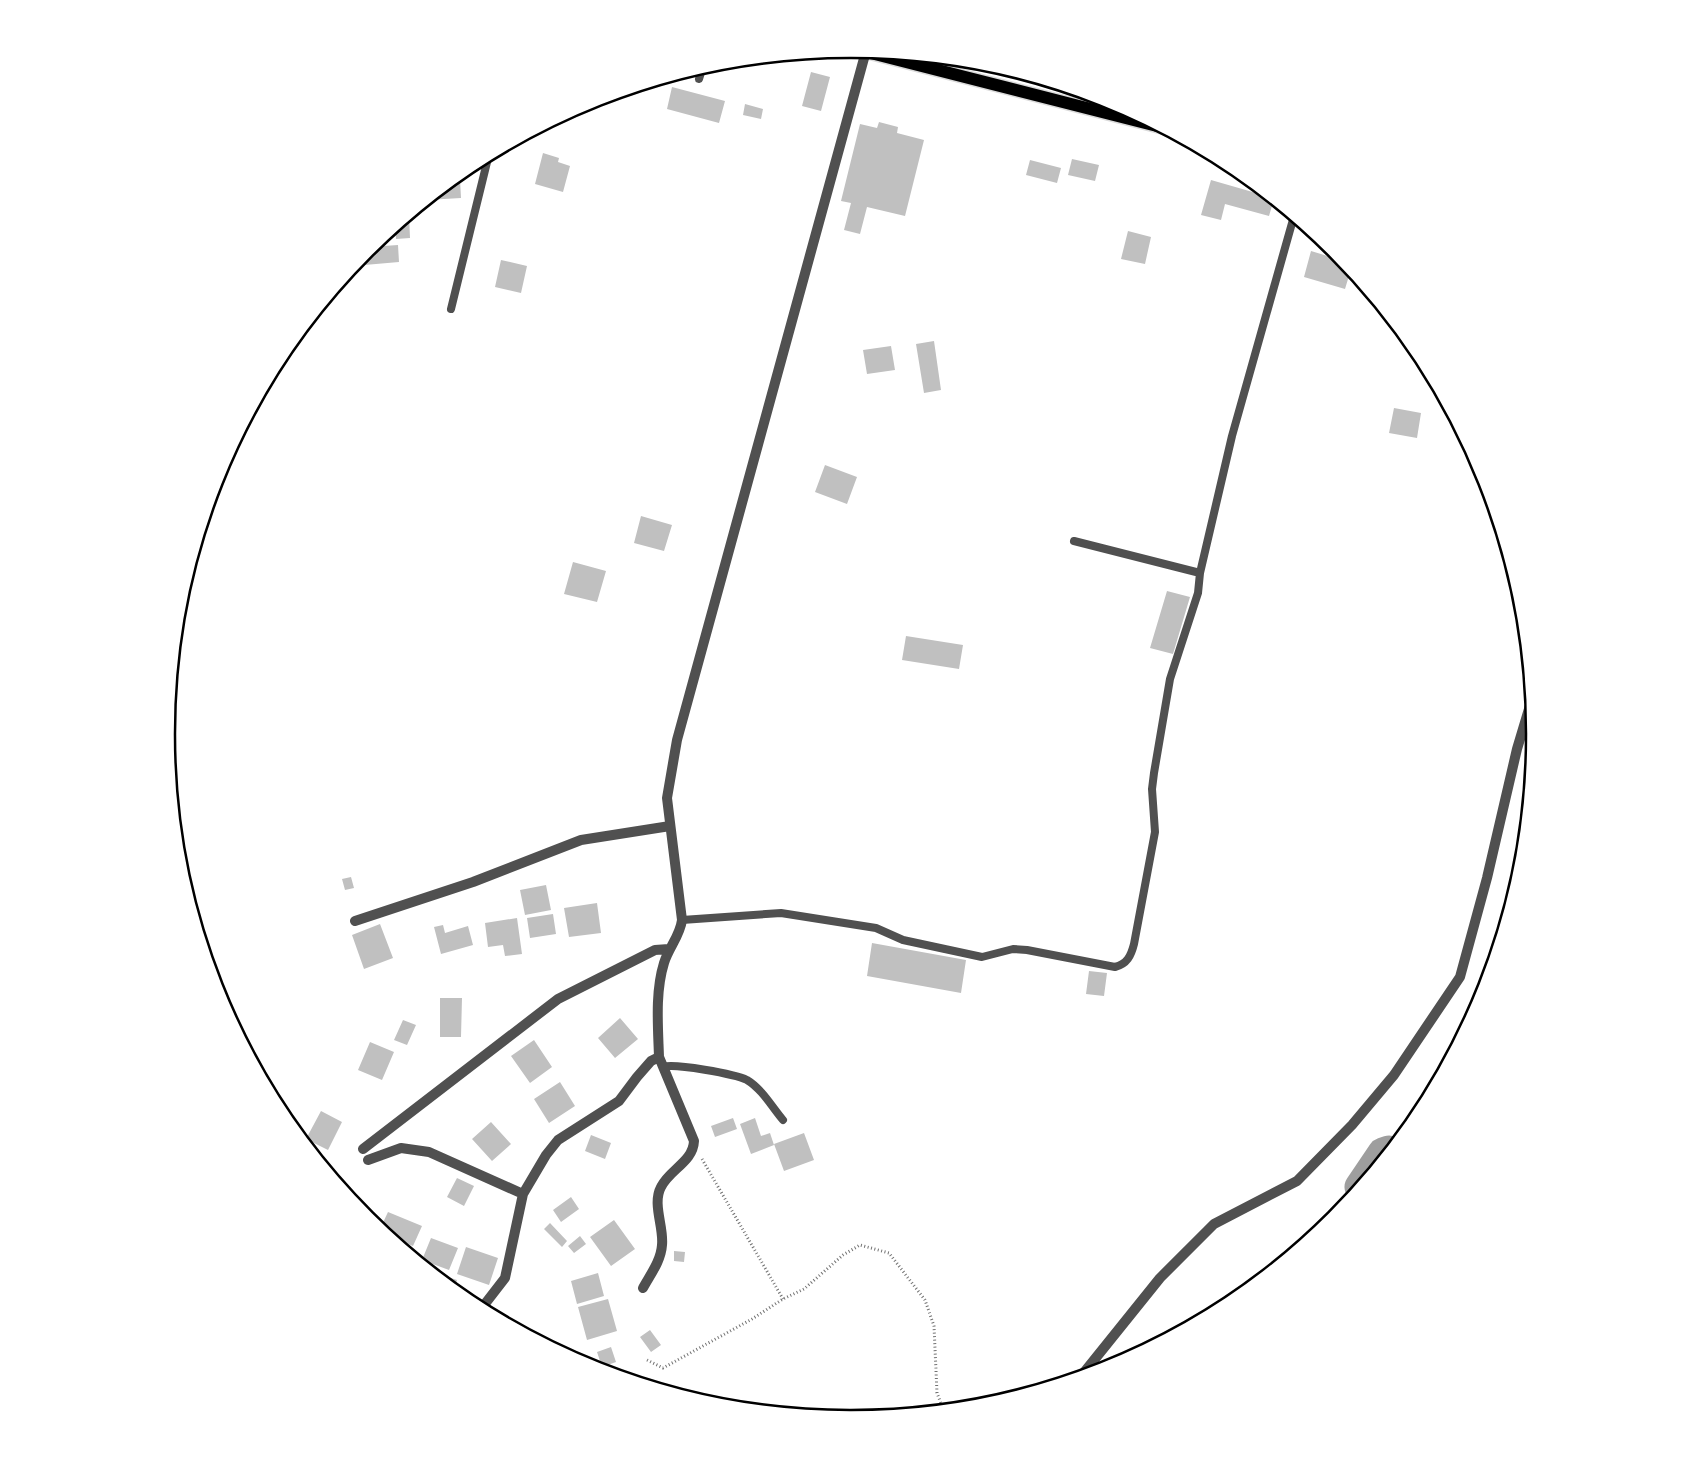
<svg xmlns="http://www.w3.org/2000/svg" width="1701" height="1467" font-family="Commissioner,sans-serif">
<rect width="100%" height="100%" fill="#fff"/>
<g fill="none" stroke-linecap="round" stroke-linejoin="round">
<!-- river -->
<path stroke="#9e9e9e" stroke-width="31" d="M1360 1187 1383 1153 1389 1151"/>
</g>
<!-- building -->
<path fill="#c0c0c0" d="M811 72 830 77 821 111 802 106Z
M672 87 725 101 719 123 667 109Z
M745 104 763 109 761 119 743 115Z
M879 122 898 127 897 133 924 140 905 216 867 207 860 234 844 230 851 203 841 201 860 124 877 128Z
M543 153 559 158 558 162 570 166 563 192 535 184Z
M1072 159 1099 165 1095 181 1068 175Z
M1030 160 1061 168 1057 183 1026 175Z
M452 179H460L461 198 427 200Z
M1211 180 1270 197 1274 199 1269 216 1225 204 1221 220 1201 215Z
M409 214 410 238 396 239 395 225Z
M1128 231 1151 237 1145 264 1121 259Z
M398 245 399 262 353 266 369 247Z
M1311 251 1344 261 1351 269 1345 289 1304 277Z
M501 260 527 266 521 293 495 287Z
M934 341 941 390 924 393 916 344Z
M891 346 895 370 867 374 863 350Z
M1394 408 1421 413 1417 438 1389 433Z
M825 465 857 477 847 504 815 492Z
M641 516 672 525 664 551 634 543Z
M573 562 606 571 597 602 564 594Z
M1167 591 1190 597 1173 654 1150 648Z
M906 636 963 645 959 669 902 660Z
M351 877 354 888 345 890 342 879Z
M546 885 551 910 525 915 520 890Z
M597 903 601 933 569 937 564 908Z
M553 914 556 934 530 938 527 918Z
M517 918 522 954 505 956 503 945 488 947 485 923Z
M380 924 393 958 364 969 352 935Z
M443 925 445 933 468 926 473 945 441 954 434 927Z
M872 943 966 960 961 993 867 976Z
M1089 971 1107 973 1104 996 1086 994Z
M440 998H462L461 1037H440Z
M620 1018 638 1039 615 1058 598 1038Z
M403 1020 416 1025 407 1045 394 1040Z
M534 1040 552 1067 530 1083 511 1056Z
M370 1042 394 1052 382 1080 358 1070Z
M560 1082 575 1106 549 1123 534 1099Z
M321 1111 342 1122 328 1150 306 1139Z
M733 1118 737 1129 715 1137 711 1126Z
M755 1118 761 1136 770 1133 774 1145 751 1154 740 1124Z
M491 1122 511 1144 492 1161 472 1139Z
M804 1133 814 1160 784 1171 774 1144Z
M591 1135 611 1143 605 1159 585 1151Z
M457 1178 474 1186 464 1206 447 1197Z
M571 1197 579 1209 561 1222 553 1210Z
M388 1212 422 1226 413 1246 388 1236 380 1229Z
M614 1220 635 1249 611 1266 590 1237Z
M550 1223 567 1241 562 1247 544 1229Z
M580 1236 586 1244 574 1253 568 1246Z
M431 1238 458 1248 449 1270 422 1260Z
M466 1247 498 1258 489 1285 457 1274Z
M674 1251 685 1252 684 1262 674 1261Z
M598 1273 604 1296 577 1304 571 1281Z
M442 1275 457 1280 454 1290 441 1279Z
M608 1299 617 1331 587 1340 578 1307Z
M650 1330 661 1345 651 1352 640 1337Z
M611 1347 616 1362 602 1367 597 1352Z"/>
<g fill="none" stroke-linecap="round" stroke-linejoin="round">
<!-- primary casing -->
<g stroke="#dbdbdb" stroke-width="15">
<path id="primary" d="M859 50 1161 127"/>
</g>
<!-- path -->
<path stroke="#727272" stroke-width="3" stroke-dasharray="1 2.5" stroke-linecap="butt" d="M702 1159 783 1299
M647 1360 663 1368 752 1319 783 1299 804 1289 843 1255 860 1245 889 1253 925 1300 934 1326 937 1393 943 1409"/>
<!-- lane -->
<path stroke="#505050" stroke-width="8" d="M699 79 703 66
M451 309 489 154
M1074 541 1200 573
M682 920 781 913 876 928 903 940 982 957 1013 949 1027 950 1115 967C1127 964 1131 956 1134 944L1155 832 1152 789 1154 773 1170 679 1198 593 1200 573 1232 436 1294 216
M663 1067C674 1063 735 1074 747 1080 762 1089 772 1107 783 1120"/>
<!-- street -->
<path stroke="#505050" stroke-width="10" d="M355 921 473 882 581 840 670 826
M363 1149 558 999 655 950 669 949
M368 1160 401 1148 429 1152 523 1194
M643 1288C650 1275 661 1261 662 1245 664 1227 652 1204 661 1187 670 1169 693 1162 694 1141L659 1057
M481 1309 505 1278 523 1194 546 1155 558 1140 619 1101 637 1077 651 1061 659 1057C658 1026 655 992 664 963 669 947 680 936 682 920L667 798 677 740 866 51
M1082 1375 1160 1278 1214 1224 1297 1181 1352 1125 1394 1075 1460 977 1487 878 1517 749 1532 699"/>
<!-- primary -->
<use href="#primary" stroke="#000" stroke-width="12"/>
</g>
<!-- crop -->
<path d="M0 0H1701V1467H0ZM850 58H851A675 675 0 0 1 1526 733V735A675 675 0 0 1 851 1410H850A675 675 0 0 1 175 735V733A675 675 0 0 1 850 58Z" fill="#fff" fill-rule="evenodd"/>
<path fill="none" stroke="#000" stroke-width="2.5" d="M850 58H851A675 675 0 0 1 1526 733V735A675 675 0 0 1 851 1410H850A675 675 0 0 1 175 735V733A675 675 0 0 1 850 58Z"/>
</svg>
